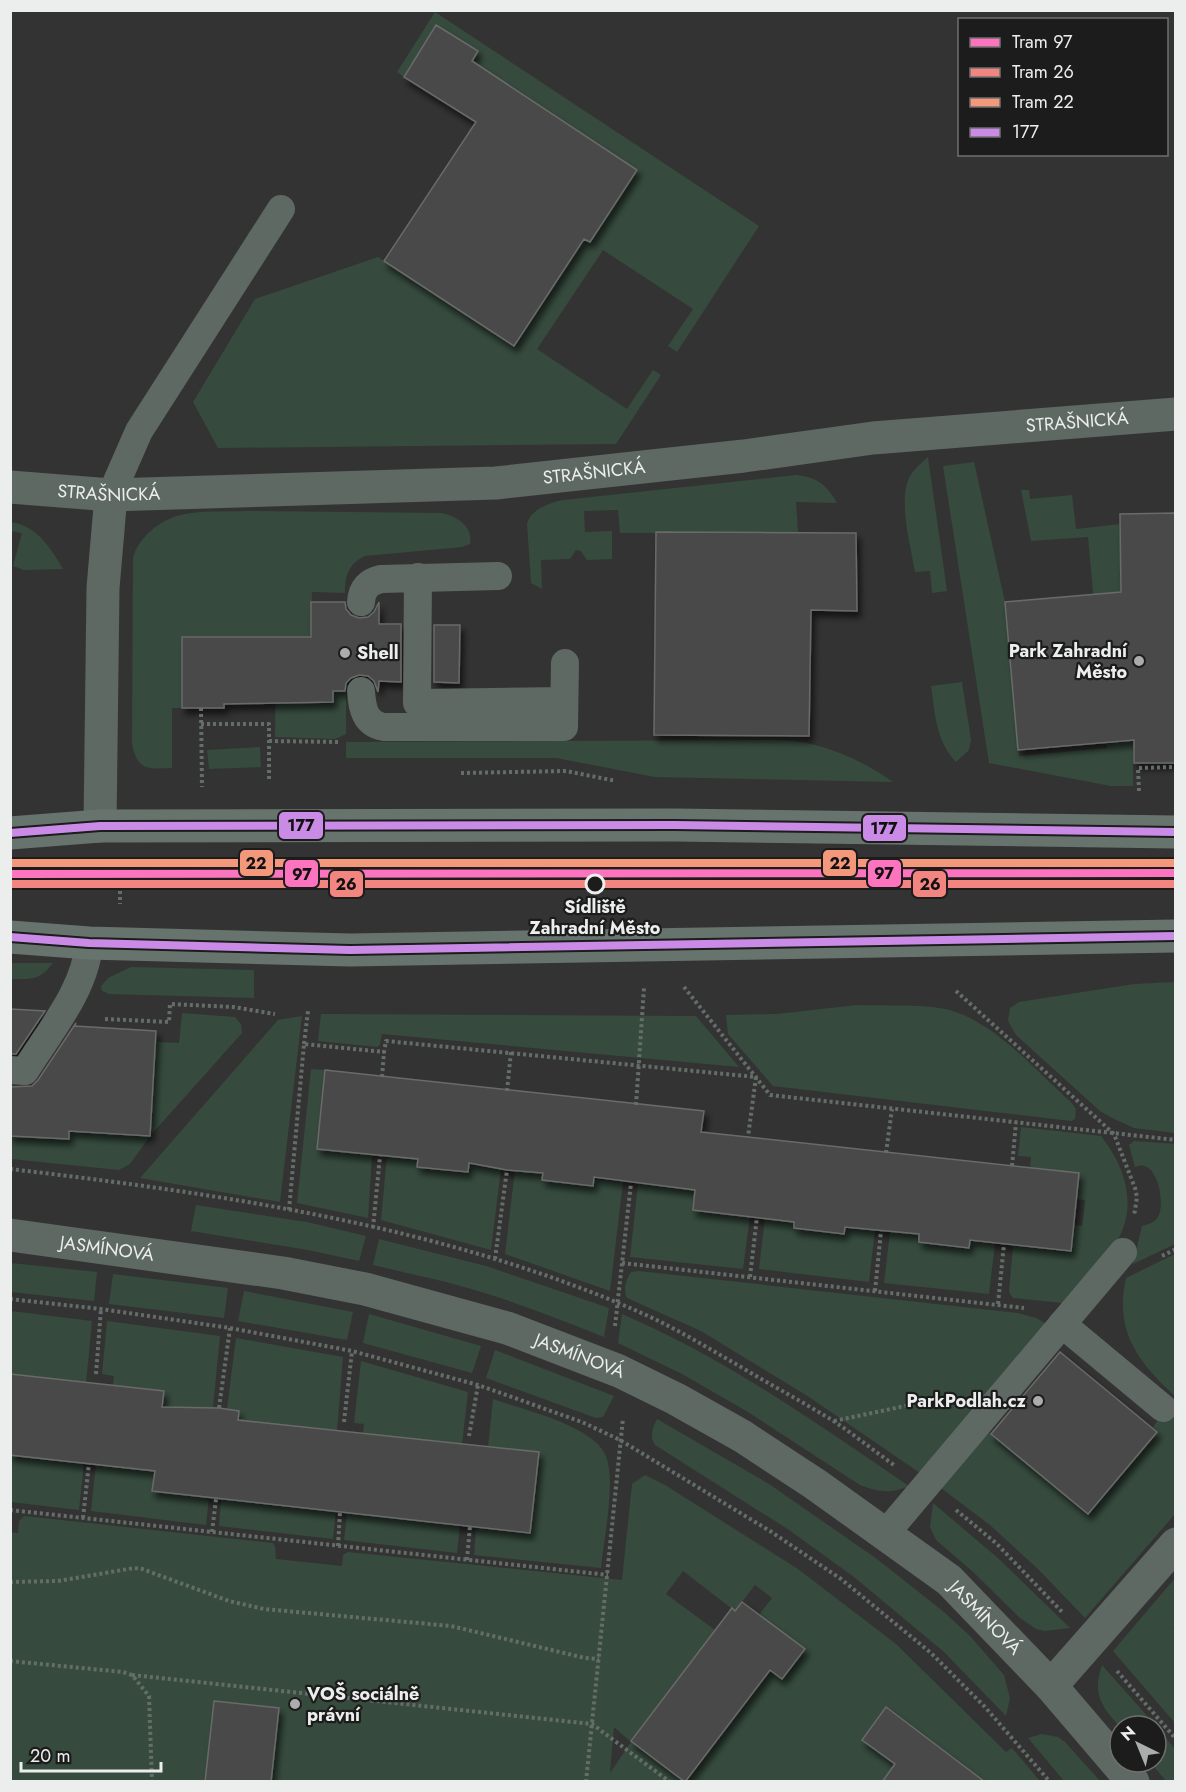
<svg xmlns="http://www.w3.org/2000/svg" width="1186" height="1792" font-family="Jost,sans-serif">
<defs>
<filter id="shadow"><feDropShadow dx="3.5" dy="6" stdDeviation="3" flood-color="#0009"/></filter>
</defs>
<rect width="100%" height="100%" fill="#333"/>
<!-- green -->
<path fill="#364b3e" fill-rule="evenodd" d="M435 12 759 226 677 352 668 346 693 309 603 250 537 349 627 409 653 370 661 375 616 444 218 448 193 402 255 299 378 257 514 346 584 239 490 100 436 25 404 77 397 72Z
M928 457 947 591 932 593 930 571 915 572C911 547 898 502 909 478 913 470 921 463 928 457Z
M974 462 1005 602 1019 756 1107 748 1088 537 1031 541 1021 490H1029L1030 499 1072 495 1076 529 1120 524 1123 691 1133 692V786H1111L989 763 943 466Z
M796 475C817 477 827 485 837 503L796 502 798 532 620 533 618 510 584 511 585 532 612 531V559L587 560 581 551 576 550 570 559 541 560 542 589 531 583 527 524C531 509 549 503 563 500Z
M246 511 442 513C458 517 473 526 470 544L462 547 365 556C348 564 345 576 345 593L312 592 310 691 346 692V734L335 739 275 737 276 637H182V708H172V768C148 769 137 771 132 743L133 558C138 538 160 520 180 515 200 510 226 512 246 511Z
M11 522C37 526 50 547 63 569L24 570 13 566 22 533 11 531Z
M962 682 971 740 969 750 956 762C936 741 935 714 931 686Z
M784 740C824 743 860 759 893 782L655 777 556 758H346V742Z
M260 747 261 767 209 769 207 750Z
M11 963H53C39 981 32 979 11 979Z
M131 967 254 970V998L109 994 102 991 101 986 108 978Z
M1175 982V1133L1134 1128 1112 1118 1100 1111 1016 1035 1008 1021 1010 1008 1019 1002 1134 984Z
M857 1005C882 1006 922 1004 945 1009 992 1019 1036 1071 1071 1102L1076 1109 1075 1119 1071 1121 773 1086 728 1034 726 1015 777 1014Z
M182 1013 235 1017 241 1024 242 1033 150 1136 130 1164 119 1170 11 1159 10 1136 68 1139 69 1131 150 1136 156 1042 179 1043Z
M321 1014 696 1016 739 1067 382 1034 380 1045 377 1047 318 1041Z
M302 1016 280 1202 140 1178 278 1020Z
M311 1069 325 1070 317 1149 372 1155 368 1218 297 1203Z
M1021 1127 1101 1136C1124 1165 1138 1204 1118 1239 1114 1247 1106 1254 1100 1260 1088 1274 1076 1288 1063 1303L1013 1298 1009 1292 1013 1245 1071 1251 1074 1225 1082 1226 1085 1200 1076 1199 1079 1173 1030 1168 1031 1157 1018 1156Z
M1134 1141 1176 1144 1175 1244 1133 1264 1142 1226C1149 1224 1154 1223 1158 1217 1165 1206 1159 1169 1144 1166 1141 1165 1138 1166 1135 1167L1129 1145Z
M387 1156 418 1160 417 1167 468 1172 469 1165 501 1169 491 1250 381 1220Z
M515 1170 543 1173 542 1180 592 1186 594 1179 623 1182 610 1291 505 1254Z
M638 1184 695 1190 694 1210 750 1216 743 1269 630 1257Z
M196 1205 307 1222 366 1236 359 1261 308 1250 191 1231Z
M765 1218 795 1221 794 1229 843 1234 845 1227 875 1230 869 1282 759 1269Z
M890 1232 919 1235V1242L969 1248 970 1240 995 1243 989 1294 884 1283Z
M379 1239 486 1266 609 1308 604 1337C552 1316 500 1296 446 1282 422 1276 397 1271 373 1265Z
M1175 1254V1396C1138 1362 1114 1331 1126 1278Z
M11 1263 97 1272 94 1301 11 1292Z
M639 1271 1018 1313 1036 1318 1047 1324 920 1473 809 1397 701 1331 627 1298C623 1290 626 1279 631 1272Z
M113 1274 228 1288 224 1318 109 1304Z
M244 1291 353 1312 347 1340 238 1321Z
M11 1311 92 1321 86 1383 11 1374Z
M369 1314 481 1346 472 1373 363 1343Z
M622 1314C725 1358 816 1423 909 1486 892 1494 877 1492 860 1485L748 1412 682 1374 618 1343Z
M107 1321 220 1336 212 1418 161 1412 163 1391 113 1385 114 1376 102 1374Z
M236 1338 343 1357 337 1431 238 1421 239 1411 227 1409Z
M495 1350 614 1396 603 1417 596 1418 486 1378Z
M361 1361 468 1392 462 1444 363 1434 364 1424 354 1423Z
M1175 1397V1514L1085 1618 1039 1570 990 1525 941 1488 986 1430 1089 1514 1157 1433 1152 1428Z
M493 1399C523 1410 598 1426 607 1459 615 1486 604 1538 601 1568L474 1555 476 1527 530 1532 539 1453 488 1447Z
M657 1419 769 1484 877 1559 944 1612 970 1636 1004 1675 1010 1698 1006 1716 944 1652 854 1577 789 1530 655 1445C649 1436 653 1427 657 1419Z
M11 1455 84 1462 79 1510 11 1502Z
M96 1464 155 1471 153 1491 209 1498 206 1525 91 1511Z
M645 1475 665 1485 798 1569 896 1644 1006 1752 1012 1748 1040 1781H948L961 1763 886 1708 862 1739 895 1764 882 1781H687L770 1670 782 1679 805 1649 759 1615 772 1598 755 1585 735 1611 683 1571 666 1594 715 1630 631 1741 685 1781H11L10 1532 18 1533 19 1521 24 1516 273 1543 275 1547 276 1559 342 1566 343 1555 348 1552 622 1580 632 1484ZM614 1727 631 1742 610 1773V1772Z
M221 1499 336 1511 333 1539 219 1526Z
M933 1503 999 1559 1070 1628 1045 1631 1036 1629 1020 1618 972 1571 936 1540 930 1527Z
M347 1513 460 1525 457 1553 344 1540Z
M1175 1578 1176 1625 1173 1628 1176 1631 1175 1723 1113 1651Z
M1102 1665 1156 1726 1120 1727C1101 1706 1092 1694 1102 1665Z
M1156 1726 1175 1749V1781H1166L1150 1762H1156Z
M1042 1734 1058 1737 1065 1742 1100 1781H1064L1028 1738Z"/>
<!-- building -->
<path fill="#484948" stroke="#696a69" stroke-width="1.5" filter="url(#shadow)" d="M436 25 478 51 472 61 637 170 590 242 584 239 514 346 384 261 476 122 404 77Z
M1176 513V763H1134V740L1018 750 1005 602 1121 592 1120 514Z
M656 532 856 533 857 611 811 610 809 736 654 735Z
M311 602H345L346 609 351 615 359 618 368 617 374 612 379 602V624H401V682L379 681 378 692 374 681 368 676 359 675 351 678 346 683 345 691H333V702L224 704V708H182V637H311Z
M434 625H460L459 683 434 682Z
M10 1009 45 1011 16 1054H10Z
M76 1023 75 1026 156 1031 150 1136 69 1131V1139L10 1136V1087L32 1086 38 1080Z
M325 1070 704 1111 701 1132 1079 1173 1071 1251 970 1240 969 1248 919 1242V1234L845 1227 844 1234 794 1228V1222L693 1210 695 1190 594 1177 593 1186 542 1180 543 1173 507 1170 469 1163 468 1172 417 1167 418 1159 317 1149Z
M1060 1352 1157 1432 1088 1514 991 1434Z
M10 1374 164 1391 162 1407 219 1408 239 1411 238 1420 539 1452 530 1533 152 1491 155 1471 10 1455Z
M742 1602 805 1649 782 1679 770 1670 685 1782 631 1741 732 1608 735 1611Z
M214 1701 279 1708 271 1782H205Z
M886 1707 985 1782H882L895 1764 862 1740Z"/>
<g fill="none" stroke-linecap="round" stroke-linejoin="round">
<!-- path -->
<path stroke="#656d69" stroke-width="4" stroke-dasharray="3 3" stroke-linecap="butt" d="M201 708 202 787
M201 724H269V779
M269 741 338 742
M461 773 566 771 616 781
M1139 791 1138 768 1176 767
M120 867V904
M684 987 770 1095 1176 1140
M956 991 1114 1134 1135 1188 1137 1197 1134 1216
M105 1019 169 1022 170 1004 233 1007 275 1014
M304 1044 308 1011
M382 1077 384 1052
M507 1091 511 1052
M636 1105 644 988
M886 1153 892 1109
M1012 1166 1016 1123
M10 1169C223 1194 450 1227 646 1315 681 1331 713 1351 746 1370 775 1387 804 1403 832 1420 853 1434 873 1450 894 1465
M289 1210 304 1044 384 1052 386 1041 756 1077 748 1137
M373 1228 380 1156
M1162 1256 1176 1249
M495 1259 507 1170
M622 1263 1024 1308
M750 1277 757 1217
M875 1291 881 1231
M10 1299 101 1309 230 1328 352 1351 478 1385 582 1422 620 1440 770 1531 841 1579 931 1653 985 1707 1050 1782
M998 1304 1004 1244
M615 1326 631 1183
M96 1374 101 1309
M219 1408 230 1328
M834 1421 948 1397
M344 1422 352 1351
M469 1436 478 1385
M10 1510 608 1575
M956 1510 997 1544 1063 1613
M83 1518 89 1463
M212 1532 216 1499
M338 1546 340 1512
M467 1560 470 1526
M10 1582 58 1581 134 1568 142 1569 229 1601 264 1609 451 1626 585 1658 599 1659
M10 1661 123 1672 132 1675 149 1696 152 1782
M1117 1671 1176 1739
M132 1675 592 1724 670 1782
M586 1782 623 1418"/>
<!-- lane -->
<path stroke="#5e6963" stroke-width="28" d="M111 495 139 431 281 209
M418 577 417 703 564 701
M361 602C362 589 368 582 381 579L498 576
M361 691C362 708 365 724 384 727H564L565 663
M10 1070 25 1071C49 1032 86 989 89 943
M1062 1324 1163 1408
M886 1533 1123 1252"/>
<!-- street -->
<g stroke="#5e6963" stroke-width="33">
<path id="s1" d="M10 487 111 495 496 483 744 456 873 438 1176 414"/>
<path d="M100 826 103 588 111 495"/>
<path id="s2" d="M10 1235 283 1273 365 1289 507 1328 619 1371 676 1399 742 1436 815 1484 949 1580 1051 1686 1133 1782"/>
<path d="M1051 1686 1176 1544"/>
</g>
<!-- secondary -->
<path stroke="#67746d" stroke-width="33" d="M10 833 100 826 675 825 1176 832
M10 937 89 943 350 950 1176 936"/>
<!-- bus-1 casing -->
<g stroke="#1b1c1b" stroke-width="12">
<path id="bus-1" d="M10 833 100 826 675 825 1176 832
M10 937 89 943 350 950 1176 936"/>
</g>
<!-- bus-1 -->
<use href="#bus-1" stroke="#ca8be6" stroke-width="8"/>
<!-- tram-1 casing -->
<g stroke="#1b1c1b" stroke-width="12">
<path id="tram-1" d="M10 874 1176 873"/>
</g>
<!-- tram-2 casing -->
<g stroke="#1b1c1b" stroke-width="12">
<path id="tram-2" d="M10 884H1176"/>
</g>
<!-- tram-3 casing -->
<g stroke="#1b1c1b" stroke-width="12">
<path id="tram-3" d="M10 863H1176"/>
</g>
<!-- tram-1 -->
<use href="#tram-1" stroke="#fc73be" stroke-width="8"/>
<!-- tram-2 -->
<use href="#tram-2" stroke="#f38581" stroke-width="8"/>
<!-- tram-3 -->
<use href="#tram-3" stroke="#f3987b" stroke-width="8"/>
</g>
<!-- markers -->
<g fill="#abadac" stroke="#1b1c1b" stroke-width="2">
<circle cx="345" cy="653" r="6"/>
<circle cx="1139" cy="661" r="6"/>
<circle cx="1038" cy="1401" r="6"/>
<circle cx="295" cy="1704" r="6"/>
</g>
<circle fill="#1b1c1b" stroke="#eceeed" stroke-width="3" cx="595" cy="884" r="9"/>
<g text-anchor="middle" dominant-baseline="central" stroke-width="4.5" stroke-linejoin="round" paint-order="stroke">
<!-- street labels -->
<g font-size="18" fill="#eceeed" stroke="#1b1c1b">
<text stroke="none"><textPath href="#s1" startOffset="1071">STRAŠNICKÁ</textPath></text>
<text stroke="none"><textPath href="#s1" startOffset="585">STRAŠNICKÁ</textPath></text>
<text stroke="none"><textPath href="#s1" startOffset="99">STRAŠNICKÁ</textPath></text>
<text stroke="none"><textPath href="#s2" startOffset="98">JASMÍNOVÁ</textPath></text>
<text stroke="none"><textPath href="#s2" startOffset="584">JASMÍNOVÁ</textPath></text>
<text stroke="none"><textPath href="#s2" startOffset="1070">JASMÍNOVÁ</textPath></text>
</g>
<!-- poi labels -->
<g font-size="18" font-weight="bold" fill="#eceeed" stroke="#1b1c1b" text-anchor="end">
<text x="1127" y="651">Park Zahradní<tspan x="1127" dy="21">Město</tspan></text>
<text x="357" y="653" text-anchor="start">Shell</text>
<text x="1026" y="1401">ParkPodlah.cz</text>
<text x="307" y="1694" text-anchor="start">VOŠ sociálně<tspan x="307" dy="21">právní</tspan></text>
</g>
<!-- stop labels -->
<g font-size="18" font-weight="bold" fill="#eceeed" stroke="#1b1c1b">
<text x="595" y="907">Sídliště<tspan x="595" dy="21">Zahradní Město</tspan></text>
</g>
</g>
<g stroke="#1b1c1b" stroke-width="2">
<rect x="278" y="811" width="46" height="29" rx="6" fill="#ca8be6"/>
<rect x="862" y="814" width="45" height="28" rx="6" fill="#ca8be6"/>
<rect x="239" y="849" width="35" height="28" rx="6" fill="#f3987b"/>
<rect x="822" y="849" width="35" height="28" rx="6" fill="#f3987b"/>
<rect x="867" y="859" width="35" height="29" rx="6" fill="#fc73be"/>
<rect x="284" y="859" width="35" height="29" rx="6" fill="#fc73be"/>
<rect x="329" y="870" width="35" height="28" rx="6" fill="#f38581"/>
<rect x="912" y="870" width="35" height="28" rx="6" fill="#f38581"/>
</g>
<g font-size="16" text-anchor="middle" font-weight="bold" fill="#111">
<text x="301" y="831">177</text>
<text x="884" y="834">177</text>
<text x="256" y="869">22</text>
<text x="840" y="869">22</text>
<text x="884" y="879">97</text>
<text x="302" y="880">97</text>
<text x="346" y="890">26</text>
<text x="930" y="890">26</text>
</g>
<!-- border -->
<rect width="1186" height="1792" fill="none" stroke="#eceeed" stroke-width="24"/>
<!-- legend -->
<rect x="958" y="18" width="210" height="138" fill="#1b1c1b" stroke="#6f706f" stroke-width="1.5"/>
<rect x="970" y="38" width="30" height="9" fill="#fc73be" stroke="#6f706f" stroke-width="1.5"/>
<text x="1012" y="48" font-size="18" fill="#eceeed">Tram 97</text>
<rect x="970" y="68" width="30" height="9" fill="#f38581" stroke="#6f706f" stroke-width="1.5"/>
<text x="1012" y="78" font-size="18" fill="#eceeed">Tram 26</text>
<rect x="970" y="98" width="30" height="9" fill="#f3987b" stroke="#6f706f" stroke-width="1.5"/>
<text x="1012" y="108" font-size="18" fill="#eceeed">Tram 22</text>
<rect x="970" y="128" width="30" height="9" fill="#ca8be6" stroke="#6f706f" stroke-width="1.5"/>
<text x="1012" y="138" font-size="18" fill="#eceeed">177</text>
<!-- north arrow -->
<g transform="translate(1138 1744) rotate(317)"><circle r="28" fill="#1b1c1b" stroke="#6f706f" stroke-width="1.5"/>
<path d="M0-4.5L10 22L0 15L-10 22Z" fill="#abadac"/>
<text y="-9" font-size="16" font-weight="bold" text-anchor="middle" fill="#eceeed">N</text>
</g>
<!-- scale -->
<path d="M21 1762v9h140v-9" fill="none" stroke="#eceeed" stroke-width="3"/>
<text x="30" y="1762" font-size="18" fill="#eceeed" stroke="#1b1c1b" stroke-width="4.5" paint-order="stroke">20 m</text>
</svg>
